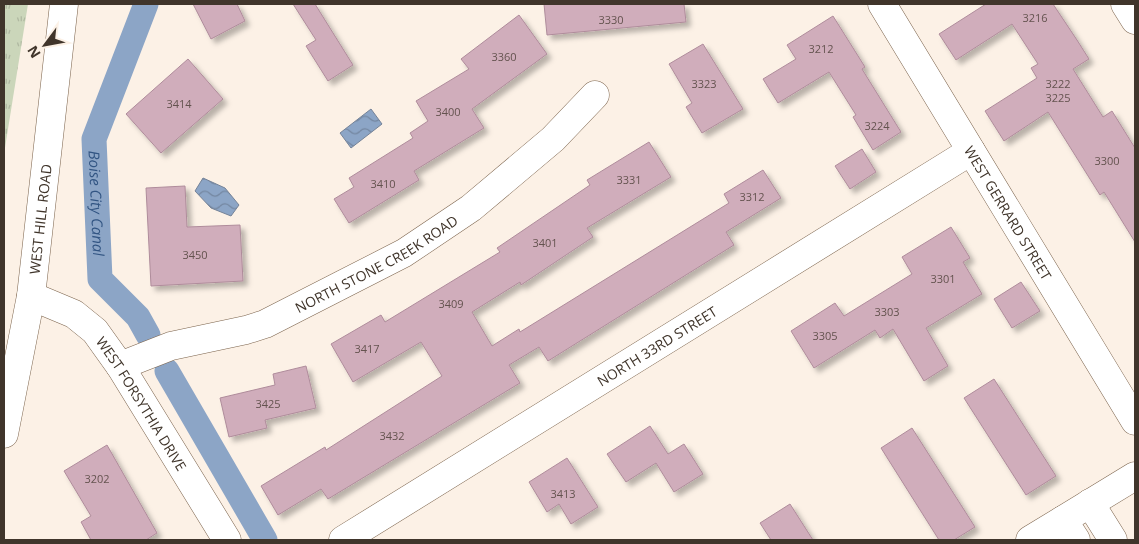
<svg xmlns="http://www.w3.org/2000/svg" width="1139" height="544" font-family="'Open Sans',sans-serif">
<defs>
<pattern id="park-tufts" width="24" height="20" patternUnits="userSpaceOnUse" patternTransform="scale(1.25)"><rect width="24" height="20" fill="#cbd6ba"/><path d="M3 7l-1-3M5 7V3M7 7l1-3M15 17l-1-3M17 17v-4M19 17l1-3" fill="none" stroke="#afb8a0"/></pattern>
<pattern id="water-waves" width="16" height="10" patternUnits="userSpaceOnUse" patternTransform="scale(1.25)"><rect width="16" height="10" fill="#8ca5c6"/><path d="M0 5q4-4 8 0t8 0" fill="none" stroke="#7487a1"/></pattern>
<filter id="shadow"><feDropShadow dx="4.5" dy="4.5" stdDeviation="2.5" flood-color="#0004"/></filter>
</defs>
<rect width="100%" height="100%" fill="#fcf1e6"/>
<!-- park -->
<path fill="url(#park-tufts)" d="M4 4H28L4 154Z"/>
<!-- water -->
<path fill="url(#water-waves)" stroke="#758398" d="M371 109 382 124 351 148 340 133Z
M203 178 225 188 239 205 231 216 211 208 195 191Z"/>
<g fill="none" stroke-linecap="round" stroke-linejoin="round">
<!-- canal -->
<g stroke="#8ca5c6" stroke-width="25">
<path id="s1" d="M146 4 94 139 100 279 138 317 148 335"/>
<path d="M167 371 265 540"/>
</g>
</g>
<!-- building -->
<path fill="#d0adbb" stroke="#af8c9b" filter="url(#shadow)" d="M193 4H237L245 21 211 39Z
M293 4H315L353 65 328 81 306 46 316 40Z
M544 4H684L686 22 547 35Z
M986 4H1053L1077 40 1089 59 1073 69 1103 117 1112 111 1135 148V242L1104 192 1100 195 1048 112 1004 141 985 111 1037 78 1031 68 1038 64 1012 24 956 60 939 34Z
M519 15 547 54 472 109 484 128 414 171 419 180 349 223 334 199 354 187 349 178 413 138 410 133 428 121 416 101 469 69 461 59Z
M833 16 865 67 862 69 901 132 873 150 853 117 856 115 829 72 778 103 763 79 796 59 787 45Z
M703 44 743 109 702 133 686 107 692 103 669 64Z
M188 59 223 99 161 153 126 114Z
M649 142 671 177 587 228 593 237 521 285 520 282 472 312 492 346 519 329 520 332 729 203 724 194 763 170 781 198 726 232 734 245 548 361 539 347 509 365 520 383 328 499 321 489 278 515 261 486 325 447 326 450 442 376 421 342 353 382 331 344 381 315 385 322 500 252 497 248 590 185 587 180Z
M862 149 876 172 850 189 835 166Z
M185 186 187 227 240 225 243 281 151 286 146 188Z
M951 227 970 258 963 262 982 294 926 328 948 366 924 381 893 329 880 338 875 330 814 368 791 331 835 303 844 316 912 274 902 257Z
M1021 282 1040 311 1012 328 994 299Z
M306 366 316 408 265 420 267 428 229 437 220 398 275 385 273 374Z
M994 379 1056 476 1026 495 964 398Z
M650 426 668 454 684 444 703 474 674 492 656 463 626 482 607 454Z
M912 428 975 527 954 540H939L881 448Z
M107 445 157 533 146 540H91L81 522 91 516 64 471Z
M567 458 598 507 571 524 559 504 547 512 529 482Z
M790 504 813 540H771L760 523Z"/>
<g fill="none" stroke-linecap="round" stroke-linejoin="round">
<!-- minor casing -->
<g stroke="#7c644d" stroke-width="29">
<g id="minor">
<path id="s2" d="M882 4 1135 421"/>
<path d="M1125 4 1135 20"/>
<path id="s3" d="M31 296 74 314 95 331 120 366 227 540"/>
<path id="s4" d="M120 366 171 346 246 330 265 324 404 253 471 208 553 139 595 95"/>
<path id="s5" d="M4 434 31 296 64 4"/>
<path d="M1090 503 1113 540"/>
<path d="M1063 520 1076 540"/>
<path id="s6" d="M343 540 971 151"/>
<path d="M1030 540 1135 476"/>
</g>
</g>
<!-- minor -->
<use href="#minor" stroke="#fff" stroke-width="28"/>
</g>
<g text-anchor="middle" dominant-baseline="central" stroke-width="4" stroke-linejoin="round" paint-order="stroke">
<!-- number labels -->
<g font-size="11" fill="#64534f">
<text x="1035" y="17">3216</text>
<text x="611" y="19">3330</text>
<text x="821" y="48">3212</text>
<text x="504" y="56">3360</text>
<text x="704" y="83">3323</text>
<text x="1058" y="83">3222</text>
<text x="1058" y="97">3225</text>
<text x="179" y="103">3414</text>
<text x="448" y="111">3400</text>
<text x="877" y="125">3224</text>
<text x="1107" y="160">3300</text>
<text x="629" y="179">3331</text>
<text x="383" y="183">3410</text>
<text x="752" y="196">3312</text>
<text x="545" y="242">3401</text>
<text x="195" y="254">3450</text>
<text x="943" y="278">3301</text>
<text x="451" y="303">3409</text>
<text x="887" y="311">3303</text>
<text x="825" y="335">3305</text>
<text x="367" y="348">3417</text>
<text x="268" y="403">3425</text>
<text x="392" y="435">3432</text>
<text x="97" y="478">3202</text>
<text x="563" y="493">3413</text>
</g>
<!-- street labels -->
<g font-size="14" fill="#40352b" stroke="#fcf1e6">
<text stroke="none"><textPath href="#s2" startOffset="244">WEST GERRARD STREET</textPath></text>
<text stroke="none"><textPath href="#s5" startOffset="218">WEST HILL ROAD</textPath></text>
<text stroke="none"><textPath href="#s4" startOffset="278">NORTH STONE CREEK ROAD</textPath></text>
<text stroke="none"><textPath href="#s6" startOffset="369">NORTH 33RD STREET</textPath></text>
<text stroke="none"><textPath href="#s3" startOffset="160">WEST FORSYTHIA DRIVE</textPath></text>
</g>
<!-- water labels -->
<g font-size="15" font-style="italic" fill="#325583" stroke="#fcf1e6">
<text stroke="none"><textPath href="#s1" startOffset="209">Boise City Canal</textPath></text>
</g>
</g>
<!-- border -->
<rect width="1139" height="544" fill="none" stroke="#40352b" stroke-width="10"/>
<!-- north arrow -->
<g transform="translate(45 45) rotate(238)" stroke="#fcf1e6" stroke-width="4" paint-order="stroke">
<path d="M0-4L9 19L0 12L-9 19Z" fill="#40352b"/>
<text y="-8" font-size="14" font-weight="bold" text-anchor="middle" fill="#40352b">N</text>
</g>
</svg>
